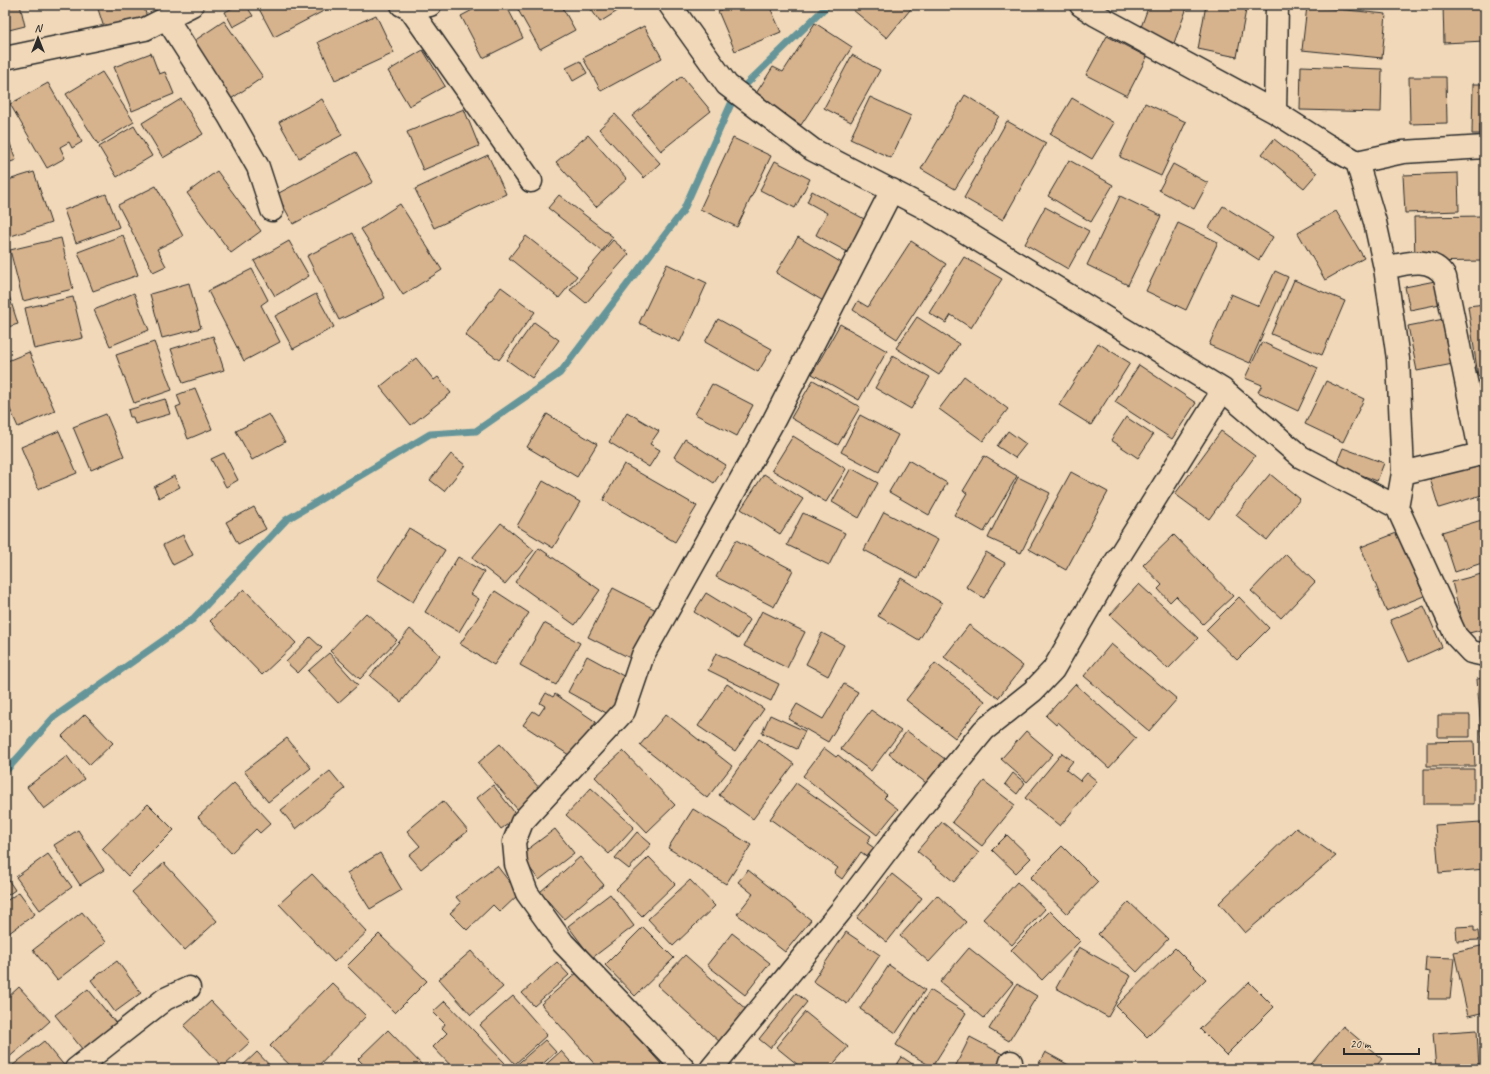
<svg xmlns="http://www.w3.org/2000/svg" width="1490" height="1074" font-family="Caveat,sans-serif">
<rect width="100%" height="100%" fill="#f0d8b8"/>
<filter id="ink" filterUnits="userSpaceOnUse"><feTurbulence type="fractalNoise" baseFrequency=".025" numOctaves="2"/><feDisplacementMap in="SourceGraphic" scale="8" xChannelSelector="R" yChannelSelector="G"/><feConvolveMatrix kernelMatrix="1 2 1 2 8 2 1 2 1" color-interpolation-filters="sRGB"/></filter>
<g filter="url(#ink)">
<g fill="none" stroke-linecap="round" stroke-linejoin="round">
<!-- stream -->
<path stroke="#659599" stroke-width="7" d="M5 772 54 717 192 620 286 520 430 434 476 431 560 373 683 211 735 95 828 5"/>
</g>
<!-- building -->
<path fill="#d6b38d" stroke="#2b2b2b" d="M5 5H20L25 26 5 31Z
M110 5H143L148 20 106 34 98 9Z
M238 5H246L253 16 233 27 225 12Z
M257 5H335L274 37Z
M482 5H506L523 38 483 58 461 16Z
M522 5H561L575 30 540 49 517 8Z
M588 5H627L600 22Z
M732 5H769L781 32 735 51 718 11Z
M857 5H914L887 38 853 10Z
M1149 5H1188L1174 43 1140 30Z
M1206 5H1247L1237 57 1198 49Z
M1443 5H1485V41L1444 43Z
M1307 6 1386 14 1382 58 1302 50Z
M376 15 394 53 335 80 318 42Z
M224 21 263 77 231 99 191 43Z
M815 23 852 47 801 125 755 95 773 67 783 72Z
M644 26 662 58 601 91 583 58Z
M1107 36 1147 57 1127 96 1086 75Z
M423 50 445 86 409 106 388 71Z
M151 53 159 74 165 72 174 94 132 111 114 67Z
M852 55 880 70 851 122 824 108Z
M580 61 587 73 573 81 566 68Z
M1301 66 1382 69 1381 112 1300 110Z
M102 72 134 122 98 144 66 94Z
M682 76 711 111 661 151 632 116Z
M1409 77H1446L1447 123 1410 124Z
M48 83 82 142 72 148 69 142 60 147 65 158 47 168 10 104Z
M1473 84H1485V124H1480V134H1472Z
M965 95 999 116 955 189 921 169Z
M870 97 911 116 891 158 850 139Z
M1072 98 1114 123 1092 159 1050 134Z
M181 99 203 134 163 158 142 123Z
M322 99 342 135 299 158 279 122Z
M1145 103 1186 122 1161 176 1120 157Z
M464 109 479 146 423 170 407 132Z
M615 114 660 163 644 178 599 129Z
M1007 121 1046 143 1003 220 964 198Z
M134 126 152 156 117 177 99 147Z
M5 130 16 160 5 164Z
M588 135 627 179 596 207 556 162Z
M733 138 771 156 737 227 700 209Z
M1274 139 1317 173 1304 188 1262 154Z
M356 152 373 182 293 224 277 194Z
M488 155 506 194 434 228 415 189Z
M1069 160 1113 185 1091 222 1048 196Z
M775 161 810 179 795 208 760 190Z
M1173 164 1208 183 1194 209 1159 190Z
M217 171 261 231 231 253 187 193Z
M34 172 51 223 8 237 5 229V181Z
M1458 173 1459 211 1405 213 1403 175Z
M156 186 183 236 157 249 166 266 153 272 118 205Z
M812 191 870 222 853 255 816 235 827 213 807 202Z
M106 194 119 227 76 243 64 210Z
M559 195 613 237 602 251 548 208Z
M1120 196 1161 216 1128 285 1087 265Z
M400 204 442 270 403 295 361 229Z
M1223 206 1273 237 1259 260 1209 228Z
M1045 207 1089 231 1068 269 1025 244Z
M1336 211 1364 258 1325 280 1298 233Z
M1485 216V231H1483L1484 261 1415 262 1414 217Z
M1178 223 1218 242 1186 310 1146 291Z
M353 233 385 298 339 320 307 256Z
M123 235 138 275 93 291 78 252Z
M526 236 577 276 559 298 509 258Z
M798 237 847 266 825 302 776 273Z
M61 238 73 289 23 301 10 250Z
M613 240 629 254 586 303 570 290Z
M289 241 309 276 275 296 254 261Z
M911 241 946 264 897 339 853 310 858 301 868 307Z
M964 257 1002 279 971 328 951 315 946 323 929 313Z
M667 264 707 283 680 342 639 323Z
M252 269 268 300 261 305 280 342 244 361 208 291Z
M1275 271 1288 277 1250 363 1209 345 1231 294 1259 306Z
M1294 280 1345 301 1322 355 1271 334Z
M1435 281 1440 304 1410 310 1405 287Z
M5 283 18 324 5 328Z
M189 283 201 328 162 338 150 294Z
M501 287 535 312 499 360 465 335Z
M134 293 149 330 110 346 94 310Z
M316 294 334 327 293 349 275 316Z
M73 297 83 338 34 349 25 308Z
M1485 304V375L1478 376 1468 306Z
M917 317 959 344 939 375 896 348Z
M1449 318 1458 363 1417 371 1408 326Z
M718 319 772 349 758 372 705 342Z
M534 322 559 340 532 378 507 360Z
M840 324 887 351 859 400 812 374Z
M213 336 224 370 183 383 171 349Z
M154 342 172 390 134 403 116 355Z
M1262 342 1318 368 1298 411 1258 392 1262 385 1245 378Z
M1098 343 1130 363 1091 425 1059 405Z
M29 352 55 411 18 427 5 398V362Z
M893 356 930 377 911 409 875 388Z
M416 358 434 380 438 377 451 393 411 425 380 387Z
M1139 365 1196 403 1172 439 1115 402Z
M964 376 1008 409 983 441 939 409Z
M813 380 860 407 838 445 791 418Z
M1326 381 1364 399 1343 442 1305 424Z
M712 384 753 405 737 436 695 414Z
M195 388 212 429 188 439 176 407 181 405 177 395Z
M165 399 170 414 135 424 133 417H130L128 410Z
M627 412 659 431 650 444 660 450 649 467 609 442Z
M106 414 124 456 91 470 73 427Z
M269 414 285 442 252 460 236 431Z
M547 414 597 444 577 477 527 447Z
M860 415 898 435 879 472 841 452Z
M1126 417 1153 435 1138 458 1111 440Z
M59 431 77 473 38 489 21 447Z
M1008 431 1026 444 1015 458 997 446Z
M1221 431 1255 456 1209 519 1175 494Z
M793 436 846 469 826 502 772 470Z
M685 439 726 465 714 483 674 457Z
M1343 448 1384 463 1377 481 1336 465Z
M224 453 238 480 226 487 211 459Z
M451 454 465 465 444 491 430 480Z
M1485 455V494L1439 508 1428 472Z
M984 456 1017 476 984 532 954 515 967 493 963 491Z
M908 460 947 483 929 515 889 492Z
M624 464 697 506 675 542 603 500Z
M851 468 878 483 859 518 832 502Z
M1071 472 1108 492 1066 570 1029 549Z
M764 474 803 499 780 534 741 509Z
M1270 474 1300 499 1267 540 1236 515Z
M174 476 180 487 159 498 154 487Z
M1018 477 1050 493 1021 553 988 538Z
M543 481 580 502 553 548 517 526Z
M254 507 266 529 238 544 226 522Z
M884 512 938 540 918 578 864 550Z
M803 513 845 533 829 565 787 545Z
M1485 519V562L1455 572 1442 532Z
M501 523 534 550 505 584 472 558Z
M409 528 445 550 413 602 377 579Z
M1399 532 1424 596 1386 611 1361 547Z
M183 535 193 555 173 565 163 545Z
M1174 535 1233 596 1203 624 1176 596 1170 602 1158 589 1162 585 1143 565Z
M736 540 793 570 774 607 716 577Z
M539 548 600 590 575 625 515 582Z
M986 552 1005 563 984 598 966 587Z
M1286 554 1315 582 1281 618 1251 591Z
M458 557 484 572 471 594 479 599 459 632 425 612Z
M1485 573V629L1465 634 1452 582Z
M901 578 942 603 919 640 878 616Z
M1139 584 1198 638 1168 669 1110 615Z
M613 588 656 610 632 659 588 637Z
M244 589 296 643 262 675 210 621Z
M495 591 529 613 494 665 460 644Z
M706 593 750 620 738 639 694 612Z
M1239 597 1269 628 1237 660 1206 630Z
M1424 606 1442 647 1409 662 1390 620Z
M762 611 805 632 787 668 744 646Z
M366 613 397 640 360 679 330 651Z
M544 623 580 643 556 685 520 665Z
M969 625 1023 666 998 698 944 657Z
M410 629 440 655 401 702 370 676Z
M822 633 844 645 828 676 806 664Z
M310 637 322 648 298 673 286 662Z
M1111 644 1177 699 1149 731 1084 676Z
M329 653 358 685 338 703 308 671Z
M716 653 779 684 771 701 708 670Z
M587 656 629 679 610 715 568 692Z
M935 663 985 701 955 738 906 700Z
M1485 678V756H1483L1477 679Z
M727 684 764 709 735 751 698 726Z
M844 684 858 692 828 742 788 719 797 704 823 719Z
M1075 684 1136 738 1109 768 1058 722 1056 725 1046 716Z
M546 693 553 697 555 694 596 722 572 757 523 725 533 711 539 715 545 706 540 703Z
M871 710 901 731 871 771 841 749Z
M85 714 113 743 90 765 62 736Z
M666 714 732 766 707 798 640 745Z
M770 715 805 731 797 749 762 733Z
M1438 715H1470V737H1438Z
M907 731 949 762 930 786 889 754Z
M1026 731 1053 754 1027 782 1001 759Z
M287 738 311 768 268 802 244 771Z
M759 739 794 764 753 819 719 795Z
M1474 741 1475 766H1427V742Z
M500 744 541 790 518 810 478 763Z
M824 748 836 757 838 755 887 795 884 798 898 809 877 835 803 776Z
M623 751 675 805 647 832 595 777Z
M1062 753 1073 761 1066 770 1080 781 1087 773 1097 781 1060 826 1025 798Z
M67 756 84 779 44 809 27 787Z
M1485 765V783H1484L1481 766Z
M1424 769H1474V804H1424Z
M330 771 345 789 296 829 281 810Z
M1013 773 1025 783 1017 794 1005 784Z
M984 781 1015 805 982 846 952 822Z
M234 783 271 823 260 833 256 829 231 853 198 817Z
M796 783 871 836 867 843 877 850 870 859 861 852 842 879 834 873 838 868 770 819Z
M493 785 518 817 501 829 477 798Z
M591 788 634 827 609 854 566 815Z
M443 801 468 831 421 869 409 855 420 846 407 831Z
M148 804 174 830 128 876 102 849Z
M693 809 751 845 726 884 668 848Z
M942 822 979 853 954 882 917 851Z
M1481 822 1485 869 1439 873 1435 825Z
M1296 828 1336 856 1245 933 1219 903Z
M555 829 574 853 539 880 520 855Z
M78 830 104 870 80 885 54 845Z
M637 832 651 844 629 869 615 858Z
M1007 835 1031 858 1016 873 992 850Z
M1062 846 1098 882 1067 914 1030 878Z
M380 853 402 890 370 909 347 873Z
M48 854 72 887 40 910 16 877Z
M580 857 604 885 564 919 540 892Z
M649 857 675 884 642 916 616 889Z
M164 863 217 921 185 950 132 892Z
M497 866 519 894 500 912 493 905 467 930 450 913 461 903 456 897Z
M748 870 811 920 785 952 737 914 753 894 738 882Z
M312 874 367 932 334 962 279 904Z
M892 874 922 898 887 942 857 918Z
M7 878 15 890 5 897V879Z
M690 880 715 906 673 946 648 919Z
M1017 882 1045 909 1012 945 983 919Z
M19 892 35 914 5 936V902Z
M610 894 634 926 592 958 568 926Z
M937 895 966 922 929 962 900 936Z
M1129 902 1168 939 1137 972 1098 934Z
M1050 911 1080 941 1042 980 1011 950Z
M82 912 106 942 57 980 33 950Z
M1474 926V931H1478L1479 940 1457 941 1456 927Z
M643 927 674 958 635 996 605 965Z
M846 932 880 955 847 1004 813 981Z
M732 933 770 963 745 995 707 965Z
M379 934 427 981 395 1013 347 966Z
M1485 945V1012L1468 1016 1454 952Z
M1079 947 1131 976 1108 1017 1056 988Z
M969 948 1013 983 984 1018 940 982Z
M1175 948 1206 979 1147 1037 1116 1006Z
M471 951 503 987 471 1015 439 979Z
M685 955 749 1012 721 1043 657 985Z
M1426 957 1454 958 1450 999H1428L1430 972 1425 971Z
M117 961 141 993 115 1012 91 980Z
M557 962 569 975 534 1006 522 993Z
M889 965 925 990 896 1033 860 1009Z
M579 971 661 1064 656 1069H599L541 1004Z
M5 982 10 989 5 994Z
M1249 982 1274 1007 1226 1055 1200 1029Z
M332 983 366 1016 315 1069H294L270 1046Z
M1017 984 1037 996 1009 1041 989 1029Z
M19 987 50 1021 5 1061V1000Z
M88 989 120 1028 87 1055 55 1015Z
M930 990 966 1013 932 1067 896 1045Z
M796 993 807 1002 770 1048 759 1039Z
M513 996 547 1035 515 1064 480 1025Z
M211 1001 250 1042 223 1067 184 1026Z
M445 1001 505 1063 499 1069H454L433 1047 447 1033 442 1028 445 1024 433 1012Z
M805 1012 848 1047 829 1069H803L776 1047Z
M1343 1026 1382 1059 1374 1069H1307Z
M388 1030 426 1069H368L358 1059Z
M1477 1030 1479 1069H1436L1433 1033Z
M970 1037 1010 1058 1005 1069H954Z
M545 1040 556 1052 537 1069 513 1068Z
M44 1041 67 1069H8Z
M561 1051 577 1069H541Z
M257 1052 273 1069H239Z
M1045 1052 1076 1069H1036Z
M902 1057 920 1069H894Z"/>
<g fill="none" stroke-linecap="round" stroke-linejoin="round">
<!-- minor casing -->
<g stroke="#2b2b2b" stroke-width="25">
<path id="minor" d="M402 5 410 9 531 181
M670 5 727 85 813 150 931 211 1223 390 1301 457 1397 507
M1081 5 1096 15 1275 112 1327 145 1357 162 1403 152 1485 147
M410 9 430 5
M167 19 229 116 258 167 272 210
M5 58 145 29 192 5
M1275 112 1277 5
M1357 162 1375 222 1385 268 1398 359 1403 473 1397 507 1456 636 1471 652 1485 655
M1385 268C1406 263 1432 255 1445 277L1481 455
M1403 473 1485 453
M76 1069 165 999 189 988
M684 1069 563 943 527 893 516 864 514 842 522 822 624 711 643 655 774 420 892 190
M711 1069 840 912 904 828 984 730 1033 691 1053 670 1115 563 1223 390
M1009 1069 1011 1062"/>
</g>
<!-- minor -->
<use href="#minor" stroke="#f0d8b8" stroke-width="22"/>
</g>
</g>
<!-- margin -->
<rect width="1490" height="1074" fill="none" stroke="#f0d8b8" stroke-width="20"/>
<rect x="10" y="10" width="1470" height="1054" fill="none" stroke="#2b2b2b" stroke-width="1.5" filter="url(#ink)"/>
<!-- north arrow -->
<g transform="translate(38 38)" stroke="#f0d8b8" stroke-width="3" paint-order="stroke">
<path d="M0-3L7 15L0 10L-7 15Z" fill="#2b2b2b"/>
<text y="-6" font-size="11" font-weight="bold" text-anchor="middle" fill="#2b2b2b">N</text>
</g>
<!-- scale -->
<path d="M1344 1048v6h75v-6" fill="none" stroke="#2b2b2b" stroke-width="2"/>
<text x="1350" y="1048" font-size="12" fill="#2b2b2b" stroke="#f0d8b8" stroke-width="3" paint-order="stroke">20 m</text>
</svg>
